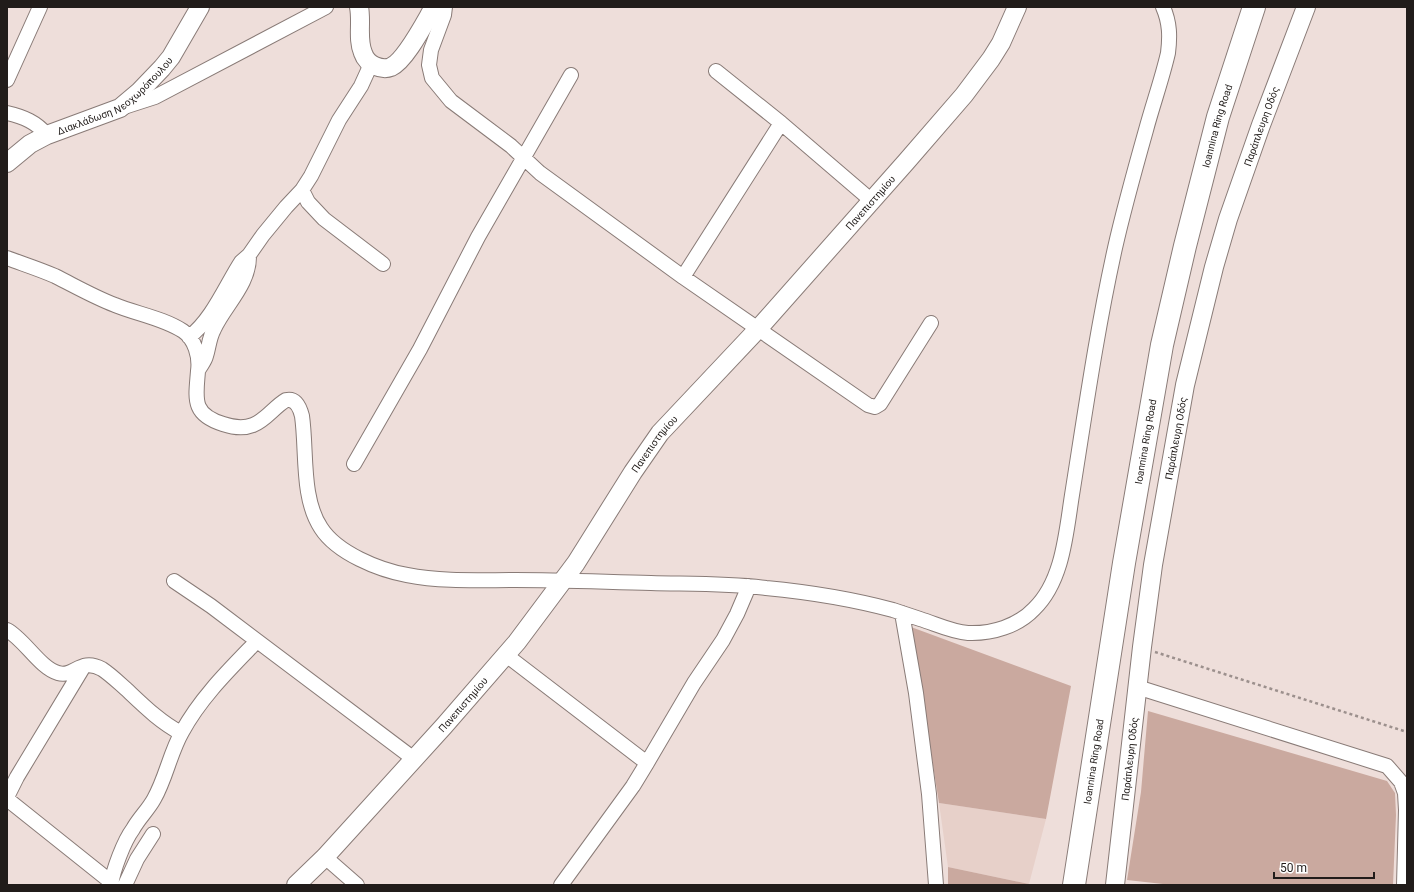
<svg xmlns="http://www.w3.org/2000/svg" width="1414" height="892" font-family="Roboto,sans-serif">
<rect width="100%" height="100%" fill="#eededa"/>
<!-- built -->
<path fill="#e7d0c9" d="M939 803 1046 819 1029 884 948 867Z"/>
<!-- green -->
<path fill="#caa99f" d="M911 627 1071 686 1046 819 939 803Z
M1148 711 1387 781 1395 793 1396 815 1393 885H1172L1127 880 1141 792Z
M948 867 1029 884V885H948Z"/>
<g fill="none" stroke-linecap="round" stroke-linejoin="round">
<!-- minor casing -->
<g stroke="#897b77" stroke-width="16">
<path id="minor" d="M445 7 444 15 431 50 429 65 432 78 451 101 511 146 540 173 683 277 868 405 875 407 880 404 931 323
M716 71 781 123 872 201
M7 80 40 7
M124 107 155 97 326 7
M7 113C24 117 36 122 47 135
M302 190 308 202 324 219 383 264
M7 258C23 264 39 269 55 276 75 286 94 297 115 305 137 314 163 318 183 331 195 339 200 357 198 371 196 398 191 414 223 424 232 427 243 429 253 425 266 420 274 407 286 400 296 398 300 408 302 416 307 451 301 498 321 528 337 553 379 570 407 575 442 582 479 580 515 580 560 580 606 582 651 583 689 584 728 583 766 588 808 592 852 599 893 610 902 613 911 616 920 619 936 624 952 632 968 633 992 634 1018 626 1034 609 1063 581 1066 533 1072 495 1085 413 1097 329 1115 248 1124 208 1135 169 1146 130 1153 104 1162 79 1168 53 1170 37 1170 23 1163 7
M683 277 781 123
M189 337C212 320 226 285 241 262L249 255 263 235 286 207 302 190 311 176 339 120 361 86 371 64
M199 369C201 365 205 361 206 356 209 347 209 338 214 329 225 305 250 284 249 255
M354 464 420 349 478 237 571 75
M174 581 211 606 414 759
M902 613 916 693 929 794 936 885
M7 630C24 639 40 668 58 673 74 678 80 657 102 669 111 675 118 682 126 689 143 705 160 722 181 733
M506 655 647 763
M1137 687 1387 766 1401 782 1405 793 1406 810 1404 885
M7 797 17 777 84 666
M7 799 111 882
M325 857 357 885
M111 885C113 870 124 841 133 829 139 818 148 810 154 799 166 778 170 753 182 732 201 697 230 669 257 641
M125 885 137 859 153 834
M561 885 633 786 647 763 694 683 723 640 737 614 746 593 748 586"/>
</g>
<!-- tertiary casing -->
<g stroke="#897b77" stroke-width="20">
<g id="tertiary">
<path d="M359 7C362 22 357 39 363 53 365 59 370 64 375 66 380 68 386 69 391 67 406 60 425 22 434 7"/>
<path id="s1" d="M7 163 30 144 47 135 120 108 139 92 162 68 171 57 200 7"/>
<path id="s2" d="M296 885 325 857 444 726 517 642 576 563 633 472 660 433 758 329 906 162 964 95 991 59 1001 43 1017 7"/>
<path id="s3" d="M1115 885 1142 647 1153 565 1185 385 1214 267 1228 219 1261 125 1306 7"/>
</g>
</g>
<!-- trunk casing -->
<g stroke="#897b77" stroke-width="24">
<g id="trunk">
<path id="s4" d="M1074 885 1124 563 1162 345 1185 246 1218 117 1254 7"/>
</g>
</g>
<!-- path -->
<path stroke="#9c908d" stroke-width="2.5" stroke-dasharray="3 3" stroke-linecap="butt" d="M1155 652 1407 732"/>
<!-- minor -->
<use href="#minor" stroke="#fff" stroke-width="14"/>
<!-- tertiary -->
<use href="#tertiary" stroke="#fff" stroke-width="18"/>
<!-- trunk -->
<use href="#trunk" stroke="#fff" stroke-width="22"/>
</g>
<g text-anchor="middle" dominant-baseline="central" stroke-width="4" stroke-linejoin="round" paint-order="stroke">
<!-- street labels -->
<g font-size="10" fill="#211c1a" stroke="#fff">
<text stroke="none"><textPath href="#s1" startOffset="129">Διακλάδωση Νεοχωρόπουλου</textPath></text>
<text stroke="none"><textPath href="#s4" startOffset="773">Ioannina Ring Road</textPath></text>
<text stroke="none"><textPath href="#s3" startOffset="775">Παράπλευρη Οδός</textPath></text>
<text stroke="none"><textPath href="#s2" startOffset="894">Πανεπιστημίου</textPath></text>
<text stroke="none"><textPath href="#s3" startOffset="451">Παράπλευρη Οδός</textPath></text>
<text stroke="none"><textPath href="#s4" startOffset="449">Ioannina Ring Road</textPath></text>
<text stroke="none"><textPath href="#s2" startOffset="570">Πανεπιστημίου</textPath></text>
<text stroke="none"><textPath href="#s2" startOffset="246">Πανεπιστημίου</textPath></text>
<text stroke="none"><textPath href="#s3" startOffset="127">Παράπλευρη Οδός</textPath></text>
<text stroke="none"><textPath href="#s4" startOffset="125">Ioannina Ring Road</textPath></text>
</g>
</g>
<!-- border -->
<rect width="1414" height="892" fill="none" stroke="#211c1a" stroke-width="16"/>
<!-- scale -->
<path d="M1274 872v6h100v-6" fill="none" stroke="#211c1a" stroke-width="2"/>
<text x="1280" y="872" font-size="12" fill="#211c1a" stroke="#ffffff" stroke-width="3" paint-order="stroke">50 m</text>
</svg>
